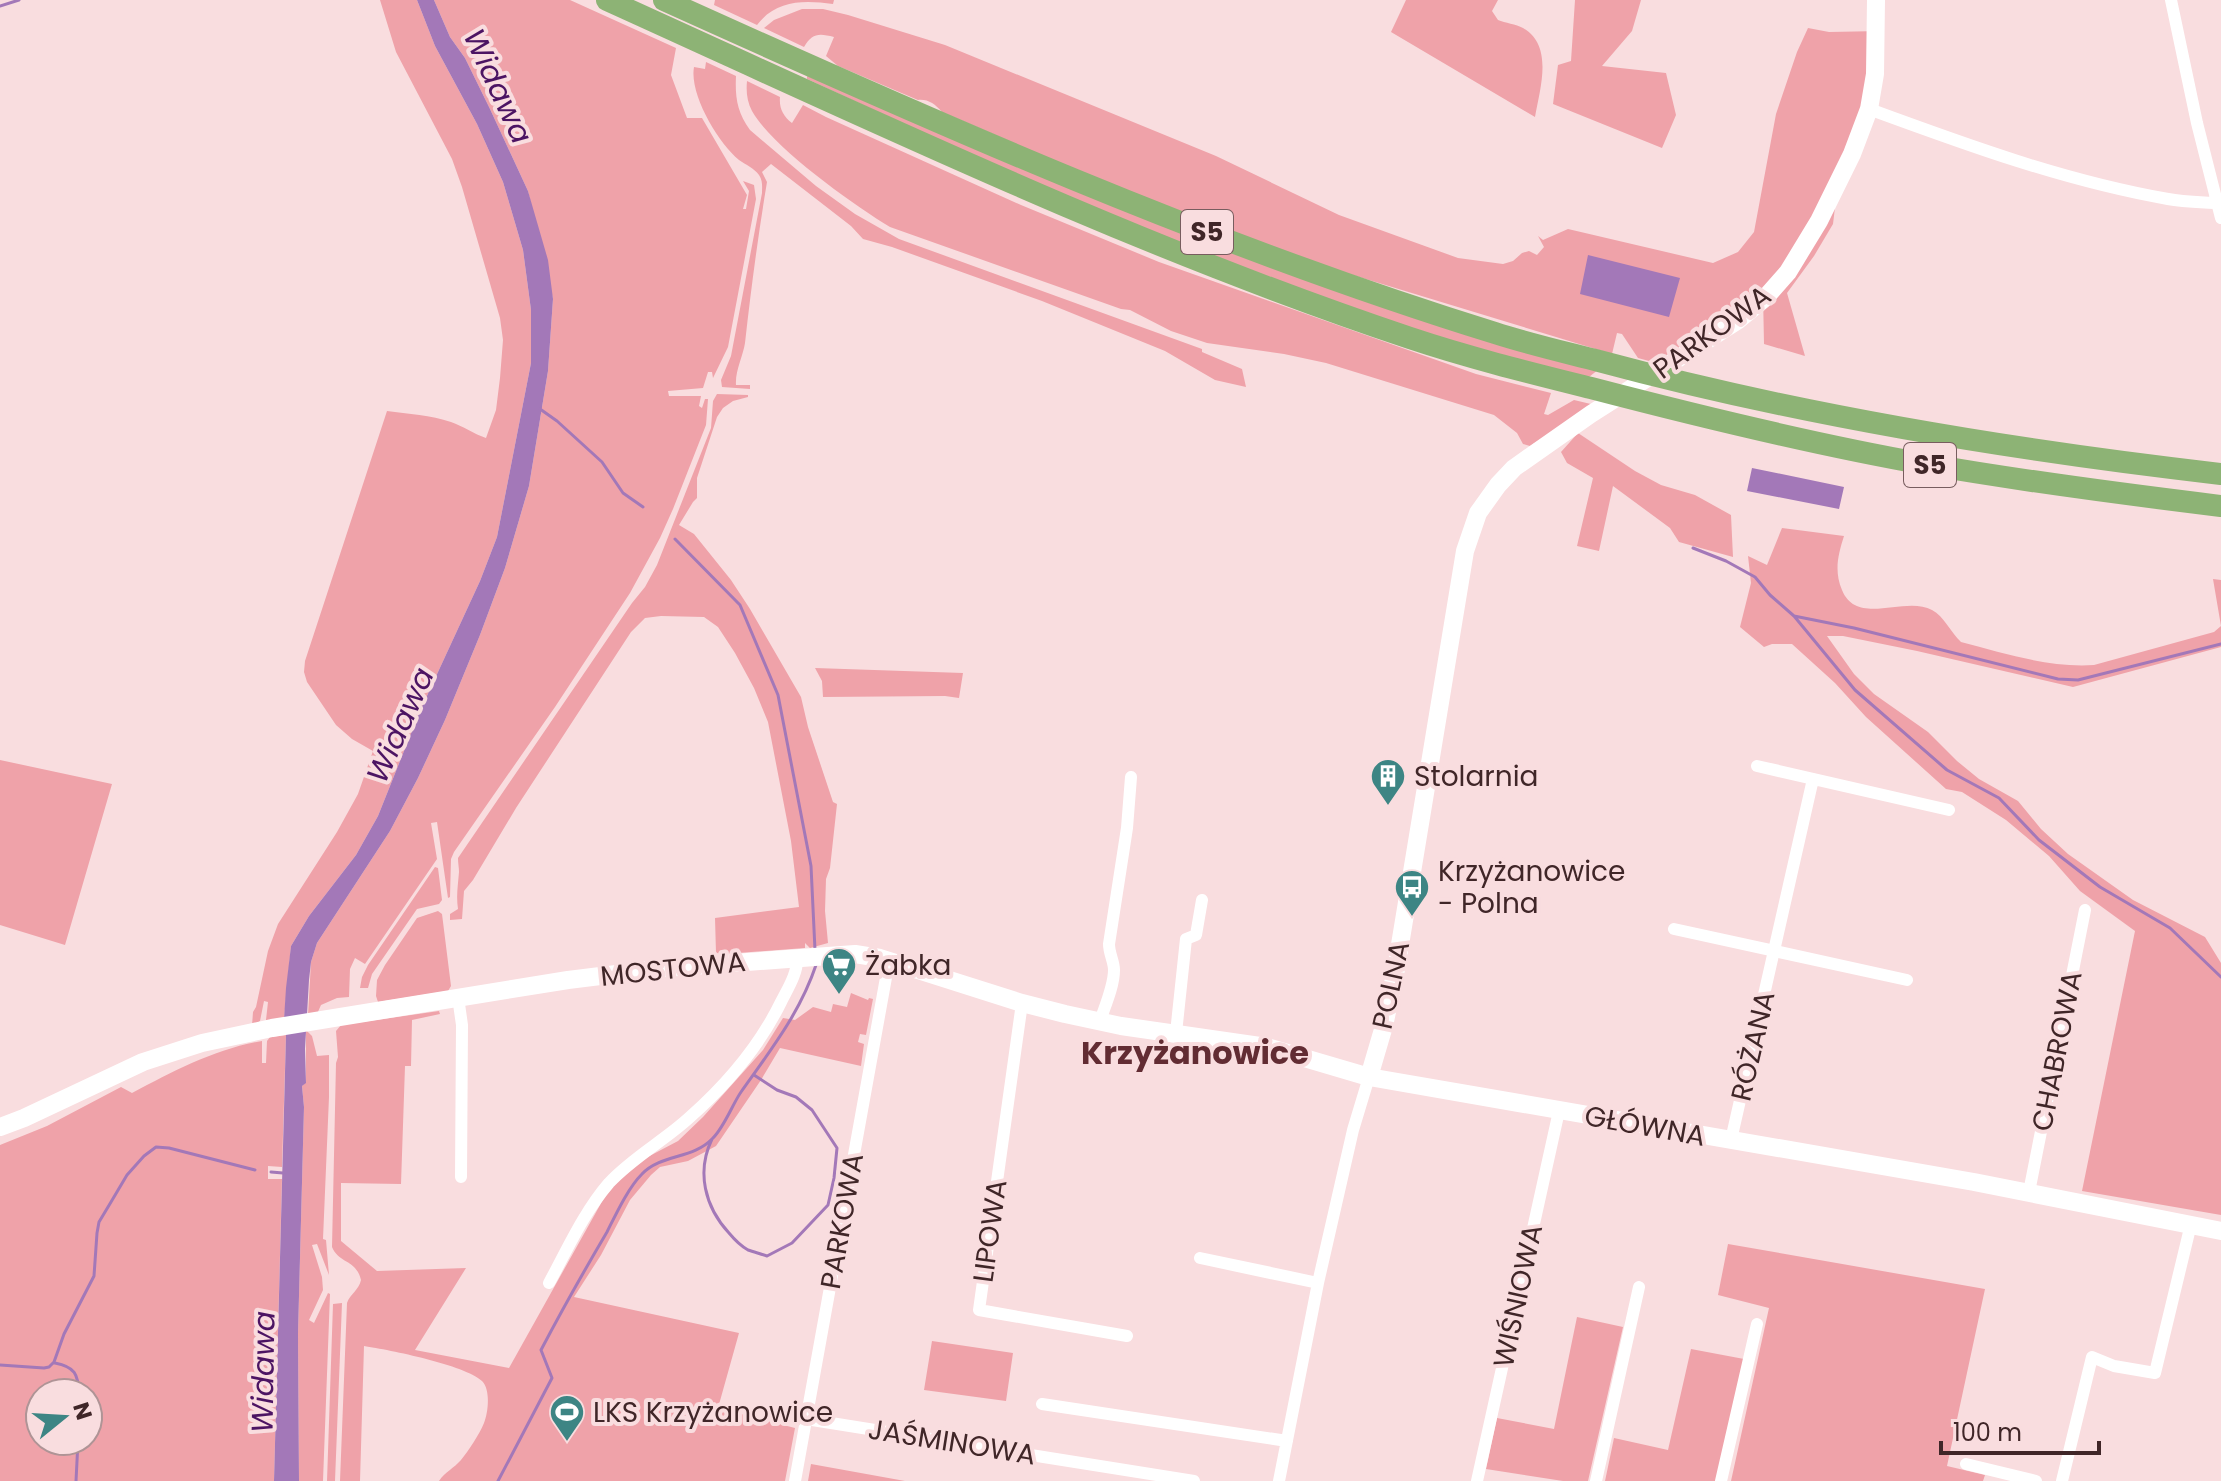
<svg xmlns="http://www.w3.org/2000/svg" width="2221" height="1481" font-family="Poppins,sans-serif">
<rect width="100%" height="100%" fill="#f9dddf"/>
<!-- green -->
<path fill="#efa2a9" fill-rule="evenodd" d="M380 0H417L435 46 477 124 503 182 523 250 531 310V363L497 537 480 581 420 711 378 816 356 855 309 916 291 946 284 1019 266 1020 268 1002 264 1001 260 1021 252 1026 253 1012 256 1007 268 951 278 924 337 832 358 794 373 751 352 739 336 725 307 682 304 672 305 661 387 411C408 414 431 415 451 422 463 426 474 434 486 438L496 410 500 378 503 340 500 318 462 187 452 159 396 52Z
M434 0H570L676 48 671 75 687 118H702L747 195 743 209H746L749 191 743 181 754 185 756 199 728 347 713 378 712 372H708L703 388 668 391 669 396H701L699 406 702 408 705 399H708L706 425 673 509 660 538 630 593 555 707 454 852 451 859 450 897 448 898 437 822 431 823 437 859 365 964 355 958 350 969 349 997 337 998 321 1005 317 1014 308 1015 311 962 317 943 390 831 418 778 445 720 480 635 505 568 529 486 548 371 553 299 528 191 490 109 465 58 450 37Z
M715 0H834L833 4C803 0 776 0 757 25L714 5Z
M1406 0H1498L1492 11 1498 20C1505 23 1516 24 1523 28 1554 46 1540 88 1535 117L1391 32Z
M1575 0H1641L1632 31 1602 66 1666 73 1676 115 1662 148 1553 104 1558 65 1571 61Z
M802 9H823L848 15 945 45 1216 156 1339 215 1458 258 1503 264 1513 261 1522 253 1529 251 1537 255 1544 247 1538 236 1543 240 1568 229 1713 263 1738 252 1754 232 1776 114 1797 52 1808 28 1829 32 1881 31 1836 199 1833 224 1814 256 1787 293 1805 356 1764 344 1763 294 1660 364 1638 358 1622 334 1617 333 1612 354 1346 273 1153 203 942 112C935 104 928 99 918 100L838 66 826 56 834 37C819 33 812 33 804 47L764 28 774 20Z
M706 62 736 76C735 97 737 112 750 130L816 186 855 214 899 239 1202 349V352L1242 369 1246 387 1215 380 1165 351 1042 301 892 247 863 239 851 226 771 164 762 172 767 182C758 236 751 289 745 343 743 356 735 371 736 385H750V389L722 387 721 380 731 356 762 193C762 187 763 181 759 175 754 168 746 165 739 160 718 143 689 94 694 67L705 69Z
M807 76 1599 369 1584 381 1342 307 1197 254 900 122 807 79Z
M747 81 780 97C779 108 783 116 792 123L803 105 826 117 1021 205 1159 262 1476 374 1551 393 1544 414 1548 415 1574 400 1595 405 1530 446 1523 444 1517 433 1494 415 1326 363 1284 354 1207 343 1171 331 1130 310 1121 309 890 227C853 204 773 148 752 111 747 101 746 92 747 81Z
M717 394 748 395V397L733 401 723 408 717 417 697 478V498L693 502 679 525 694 534 731 580 750 609 801 697 808 727 833 802 837 804 830 868 826 879 825 911 828 943 810 948 805 943V948L725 954 716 953 715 918 799 907 791 841 768 722 754 688 735 653 718 627 704 617 661 616 645 618 631 632 516 808 473 880 464 891 462 919 450 920V914L458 909C456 896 458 885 459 872 459 868 458 863 458 858L632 603 645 587 657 565 711 428 713 401Z
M1578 433 1635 471 1661 485 1695 495 1731 515 1733 557 1679 542 1670 528 1613 486 1599 551 1577 546 1593 478 1567 463 1561 452Z
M1782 528 1844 536C1838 555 1834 571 1842 590 1857 627 1905 595 1932 610 1944 616 1951 633 1961 642 2004 653 2048 668 2094 665L2214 632 2221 626 2213 579 2221 580V647L2073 687 1917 651 1843 636H1827L1854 674 1874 694 1928 732 1957 761 1979 779 2018 801 2041 829 2068 854 2133 900 2205 937 2221 963V1215L2082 1191 2135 931 2080 891 2049 856 2006 820 1962 792 1946 789 1866 717 1835 683 1792 644H1772L1764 647 1740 627 1751 583 1748 556 1767 565Z
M815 668 963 673 959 698 945 696 823 697 822 681Z
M0 760 112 784 65 945 0 925Z
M435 867 438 868 442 900 439 904 417 909 372 974 368 988H360L362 977 368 965Z
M438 911 442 914 451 986 448 991 378 1002 376 996 377 980 385 965 417 918Z
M851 993 868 1000 869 998 873 999 866 1035 860 1034 858 1042 864 1044 861 1066 780 1048 761 1080 716 1146 688 1161 660 1167 651 1175 630 1200 601 1255 574 1297 739 1333 718 1408 795 1428 785 1481H439C445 1472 454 1468 461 1460 469 1450 479 1435 484 1423 488 1413 491 1390 482 1381 465 1365 390 1350 364 1346L360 1481H340L347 1303C350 1294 359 1290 361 1280 356 1259 339 1264 332 1247L336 1063 338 1057 336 1031 341 1025 439 1011 440 1014 412 1020 411 1066H405L401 1184 341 1183V1241L377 1271 466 1268 415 1350 509 1368 609 1189 640 1161 678 1141 703 1117 763 1050 783 1018 795 1020 813 1007 831 1012 833 1004 847 1007Z
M306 1030 312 1036 317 1056 329 1055V1097L323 1239 326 1240 329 1275 317 1244 312 1245 322 1277 323 1290 309 1320 314 1323 328 1293 330 1294 323 1481H299L298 1334 304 1107 302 1086 306 1082Z
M286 1035 282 1167 268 1166V1179H282L274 1481H0V1145L47 1126 121 1087 132 1093C174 1071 215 1049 262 1041V1063H266L267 1041 270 1037ZM40 1393H88V1441H40Z
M1728 1244 1985 1289 1947 1466 1985 1475 1983 1481H1731L1769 1308 1718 1295Z
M342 1303 335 1481H327L333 1304Z
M1577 1317 1623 1327 1588 1481H1563L1486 1469 1497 1418 1554 1429Z
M932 1341 1013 1353 1006 1401 924 1390Z
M1691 1349 1744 1359 1717 1481H1605L1614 1438 1668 1450Z
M811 1464 905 1481H808Z"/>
<!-- water -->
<path fill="#a378b8" d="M417 0H434L450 37 465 58 490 109 528 191 548 260 553 299 548 371 529 486 505 568 480 635 445 720 418 778 390 831 317 943 311 962 309 980 305 1049 306 1083 302 1086 304 1107 298 1334 299 1481H274L286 1035 284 1019 286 988 291 946 309 916 356 855 378 816 420 711 480 581 497 537 531 363V310L523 250 503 182 477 124 435 46Z
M1588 255 1680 278 1669 317 1580 294Z
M1752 468 1844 487 1839 509 1747 491Z"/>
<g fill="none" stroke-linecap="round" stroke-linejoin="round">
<!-- stream -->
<path stroke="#a378b8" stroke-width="3" d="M0 6 19 0
M540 409 557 421 602 462 623 493 643 507
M675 539 740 605 778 695 811 866 815 950
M1693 548 1726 561 1755 577 1770 595 1794 616 1855 690 1947 770 1999 798 2039 840 2100 887 2170 928 2221 977
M1794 616 1854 628 2058 679 2078 680 2221 644
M712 1139C696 1172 705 1207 729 1233 734 1239 741 1246 748 1250 754 1252 761 1254 767 1256L792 1243 828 1205 834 1178 837 1148 812 1110 796 1097 777 1090 754 1075
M271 1172 283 1173
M55 1363C75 1367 78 1374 79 1393
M0 1365 44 1368 49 1367 54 1362 64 1334 94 1276 97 1233 99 1222 111 1202 127 1175 144 1156 156 1147 169 1148 255 1170
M76 1481 78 1441
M498 1481 552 1378 541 1350C562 1310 584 1271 607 1232 616 1214 628 1188 642 1174 661 1154 693 1159 712 1139 724 1128 732 1105 741 1092 770 1051 800 1013 816 965"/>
<!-- street -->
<path stroke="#fff" stroke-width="12" d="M2171 0 2197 123 2221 218
M1869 109C1967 145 2065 181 2168 199 2183 202 2200 202 2217 203
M1757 766 1949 810
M1674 929 1907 980
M458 997 462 1025 461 1177
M1022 1003 979 1310 1127 1336
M1100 1021C1105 1006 1114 986 1114 970 1114 961 1109 954 1109 944L1127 828 1131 777
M1176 1033 1186 939 1196 935 1202 900
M1731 1140 1813 779
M2029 1192 2085 910
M1200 1258 1318 1283
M549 1283C567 1250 584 1212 609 1183 633 1157 664 1141 690 1117 726 1085 759 1047 781 1002 788 988 798 973 797 957
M1042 1404 1287 1441
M806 1419 1194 1481
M1966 1464 2036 1481
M795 1481 889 961
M1279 1481 1318 1283 1353 1130 1369 1077
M1477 1481 1559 1111
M1596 1481 1639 1287
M1721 1481 1757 1324
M2062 1481 2092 1357 2114 1366 2155 1373 2191 1224"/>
<!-- secondary -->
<path stroke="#fff" stroke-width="18" d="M1369 1077 1384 1026 1396 969 1465 551 1478 513 1498 485 1514 468 1591 414 1737 321 1766 297 1788 272 1819 221 1852 154 1869 109 1875 74 1876 0
M0 1127 24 1118 143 1062 202 1043 272 1028 568 980 665 968 855 954 880 958 1022 1003 1065 1014 1121 1026 1267 1047 1369 1077 1974 1182 2221 1231"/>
<!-- highway -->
<path stroke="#8db375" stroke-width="22" d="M607 0C872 120 1134 246 1410 338 1470 358 1531 373 1591 388 1702 417 1812 444 1925 464 2023 481 2122 494 2221 506
M664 0C936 123 1210 245 1495 333 1529 344 1564 352 1599 361 1803 416 2011 450 2221 474"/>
</g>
<!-- icons -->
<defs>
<g id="building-pin" transform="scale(1.8)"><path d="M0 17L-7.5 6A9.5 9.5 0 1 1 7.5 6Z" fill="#3d8584" stroke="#f9dddf"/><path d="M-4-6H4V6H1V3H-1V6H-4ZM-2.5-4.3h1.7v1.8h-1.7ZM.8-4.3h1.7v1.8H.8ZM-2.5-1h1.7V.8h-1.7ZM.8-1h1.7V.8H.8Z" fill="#fff"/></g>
<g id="bus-pin" transform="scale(1.8)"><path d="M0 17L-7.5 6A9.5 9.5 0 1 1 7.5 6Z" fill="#3d8584" stroke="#f9dddf"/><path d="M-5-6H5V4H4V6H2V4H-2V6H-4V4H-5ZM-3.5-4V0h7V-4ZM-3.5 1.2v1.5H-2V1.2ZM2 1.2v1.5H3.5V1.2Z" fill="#fff"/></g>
<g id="supermarket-pin" transform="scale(1.8)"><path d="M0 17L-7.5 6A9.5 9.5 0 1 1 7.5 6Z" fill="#3d8584" stroke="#f9dddf"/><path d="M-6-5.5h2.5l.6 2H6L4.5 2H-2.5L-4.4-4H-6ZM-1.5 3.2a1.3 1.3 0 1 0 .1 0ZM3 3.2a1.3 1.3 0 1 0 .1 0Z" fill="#fff"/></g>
<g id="stadium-pin" transform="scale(1.8)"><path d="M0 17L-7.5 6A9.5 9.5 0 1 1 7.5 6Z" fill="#3d8584" stroke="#f9dddf"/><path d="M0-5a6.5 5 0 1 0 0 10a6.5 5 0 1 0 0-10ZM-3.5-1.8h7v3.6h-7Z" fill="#fff"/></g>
</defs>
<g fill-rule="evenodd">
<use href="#building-pin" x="1388" y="776"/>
<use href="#bus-pin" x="1412" y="887"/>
<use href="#supermarket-pin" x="839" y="965"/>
<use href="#stadium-pin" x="567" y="1412"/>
</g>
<g text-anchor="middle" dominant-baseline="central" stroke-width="8" stroke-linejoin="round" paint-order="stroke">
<!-- shield labels -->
<g fill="#f9dddf" stroke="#785d5f" stroke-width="2">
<rect x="1181" y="210" width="52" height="44" rx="6"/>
<rect x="1904" y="443" width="52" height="44" rx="6"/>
</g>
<g font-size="26" font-weight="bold" fill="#402628">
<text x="1207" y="232">S5</text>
<text x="1930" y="465">S5</text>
</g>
<!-- street labels -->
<g font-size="28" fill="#402628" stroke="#f9dddf">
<text transform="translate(1712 332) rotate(-36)">PARKOWA</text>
<text transform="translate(673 969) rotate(-6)">MOSTOWA</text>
<text transform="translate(1391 985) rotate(-78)">POLNA</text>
<text transform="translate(1753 1046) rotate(-77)">RÓŻANA</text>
<text transform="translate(2057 1051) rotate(-79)">CHABROWA</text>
<text transform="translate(1645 1126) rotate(10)">GŁÓWNA</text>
<text transform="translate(842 1221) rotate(-80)">PARKOWA</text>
<text transform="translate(990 1231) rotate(-82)">LIPOWA</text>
<text transform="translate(1518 1296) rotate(-78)">WIŚNIOWA</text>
<text transform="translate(952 1442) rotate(9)">JAŚMINOWA</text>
</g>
<!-- poi labels -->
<g font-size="28" fill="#402628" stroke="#f9dddf" text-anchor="start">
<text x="1414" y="776">Stolarnia</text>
<text x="1438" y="871">Krzyżanowice<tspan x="1438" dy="32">- Polna</tspan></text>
<text x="865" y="965">Żabka</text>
<text x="593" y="1412">LKS Krzyżanowice</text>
</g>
<!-- water labels -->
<g font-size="30" font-style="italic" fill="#4c1463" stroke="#f9dddf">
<text transform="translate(498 86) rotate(65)">Widawa</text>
<text transform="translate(400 725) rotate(-66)">Widawa</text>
<text transform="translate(263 1372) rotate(-89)">Widawa</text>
</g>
<!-- quarter labels -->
<g font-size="32" font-weight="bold" fill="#622c33" stroke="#f9dddf">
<text x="1195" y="1052">Krzyżanowice</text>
</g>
</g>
<!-- north arrow -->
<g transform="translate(64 1417) rotate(72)"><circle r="38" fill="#f9dddf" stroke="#af9496" stroke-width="2"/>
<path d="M0-6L14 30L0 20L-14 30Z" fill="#3d8584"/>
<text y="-12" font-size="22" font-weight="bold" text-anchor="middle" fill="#402628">N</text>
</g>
<!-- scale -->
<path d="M1941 1441v12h158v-12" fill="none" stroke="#402628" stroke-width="4"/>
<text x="1953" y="1441" font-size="24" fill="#402628" stroke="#f9dddf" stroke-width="6" paint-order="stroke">100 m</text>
</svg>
